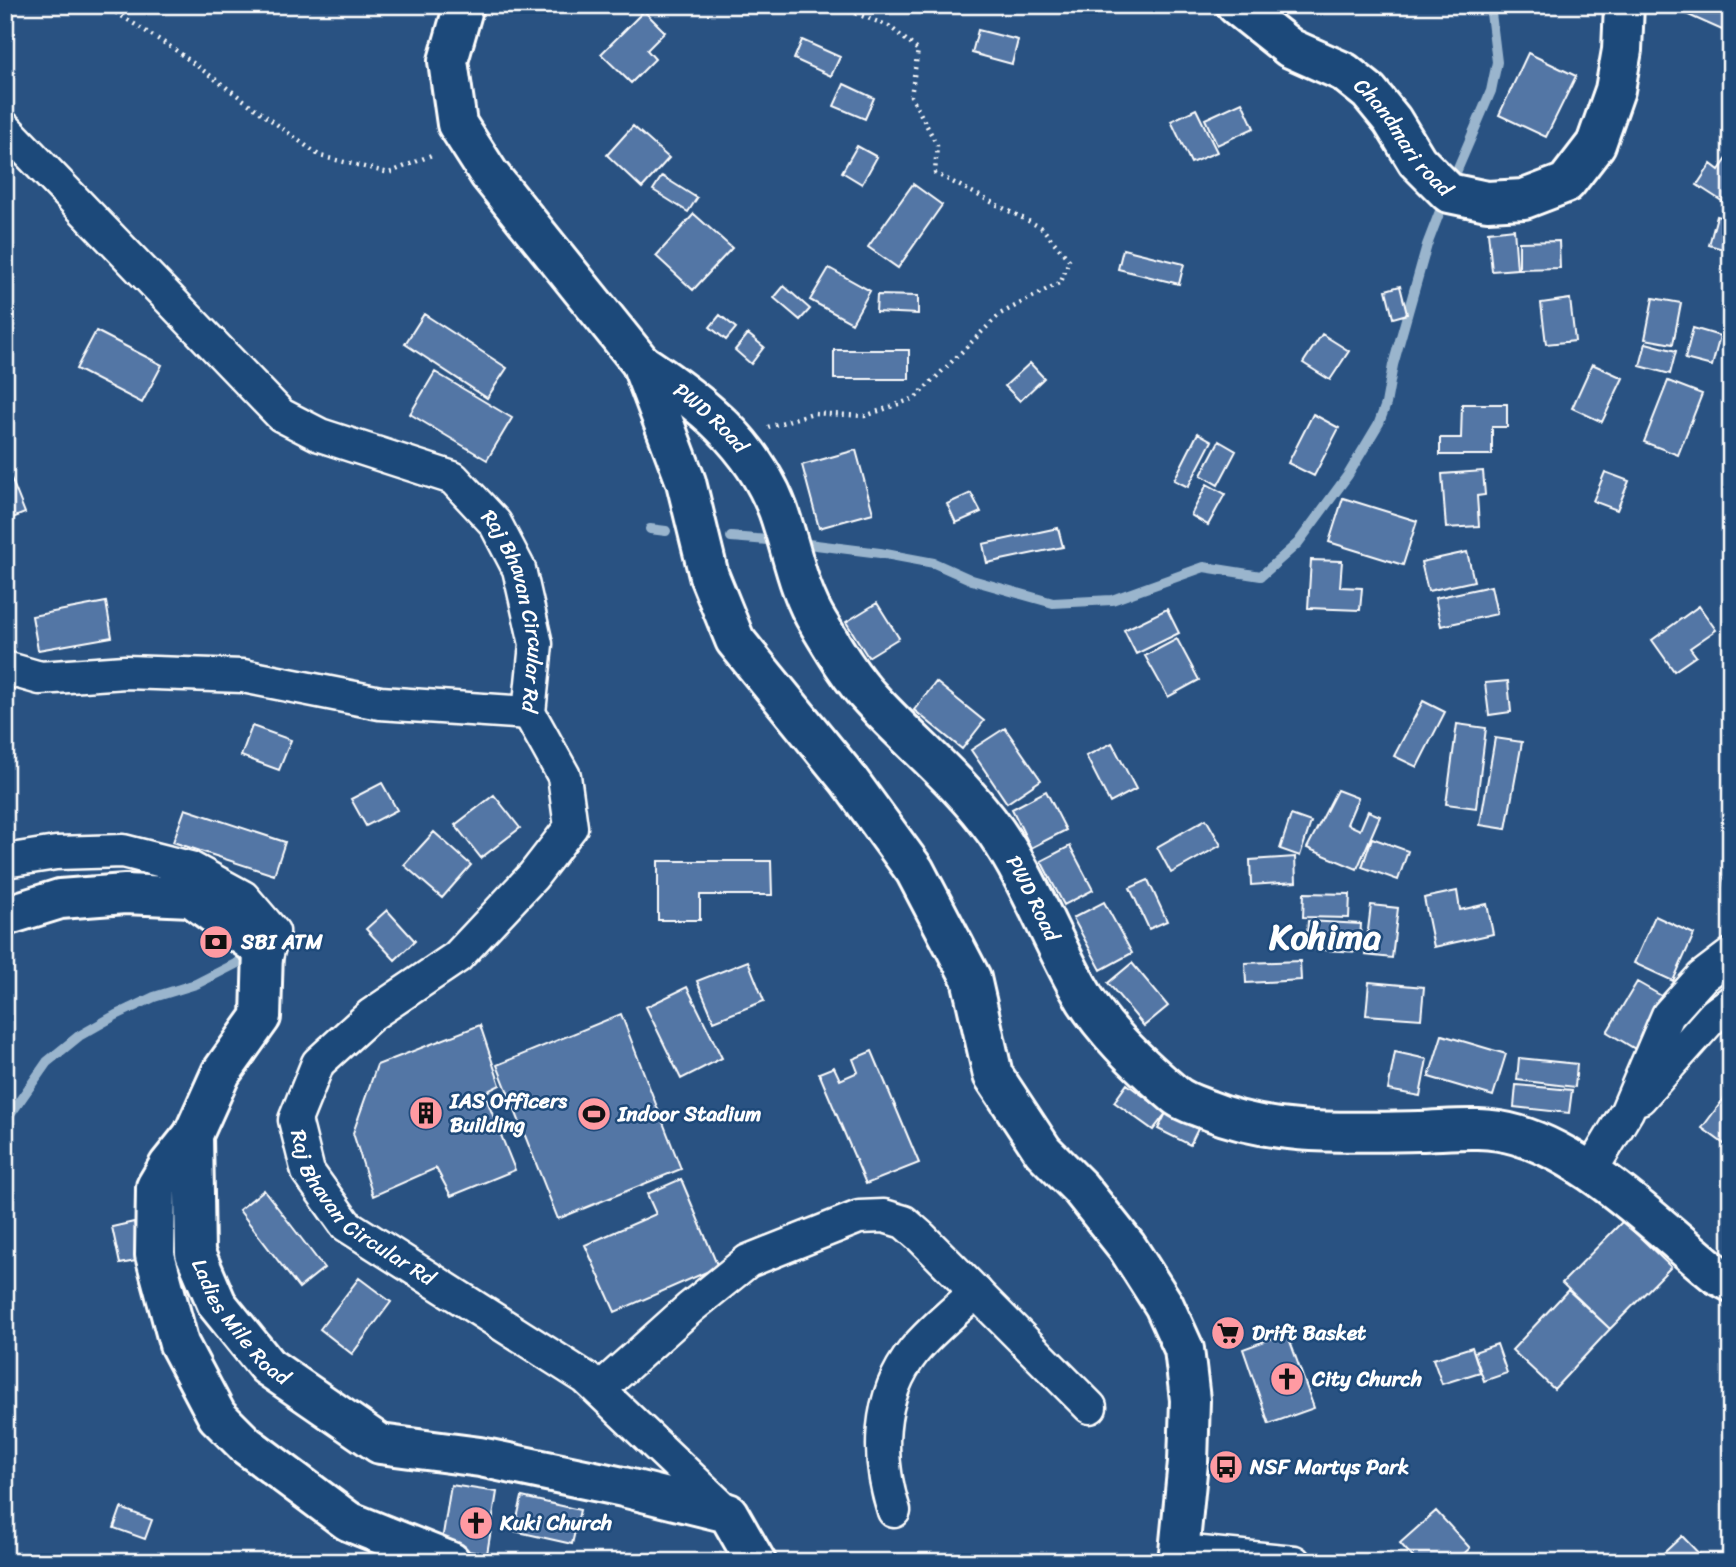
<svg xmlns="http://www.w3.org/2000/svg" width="1736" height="1567" font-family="Sriracha,sans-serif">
<rect width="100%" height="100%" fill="#295282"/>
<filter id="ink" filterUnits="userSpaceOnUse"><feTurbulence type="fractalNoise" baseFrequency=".0143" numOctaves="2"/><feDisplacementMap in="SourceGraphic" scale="14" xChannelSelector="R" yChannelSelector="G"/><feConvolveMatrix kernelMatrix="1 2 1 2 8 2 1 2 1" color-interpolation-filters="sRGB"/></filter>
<g filter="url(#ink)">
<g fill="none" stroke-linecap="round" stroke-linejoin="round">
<!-- stream -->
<path stroke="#9ab5cd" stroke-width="10" d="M1451 184 1491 91 1497 62 1490 5
M650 529 666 531
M731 537 768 540
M808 544 880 553 934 563 972 580 1053 603 1112 600 1204 567 1261 576 1298 543 1348 475 1379 423 1386 404 1393 365 1427 245 1445 198
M5 1122 47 1062 79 1036 116 1015 154 997 196 984 253 955"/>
</g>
<!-- building -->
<path fill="#5376a5" stroke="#fff" stroke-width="2" d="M1690 5H1731V34L1686 14Z
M644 11 665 32 647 50 655 59 631 83 601 54Z
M978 30 1018 40 1012 64 972 53Z
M802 40 840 57 831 76 794 59Z
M1528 53 1576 76 1546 137 1499 115Z
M844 84 874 98 865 119 834 106Z
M1242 102 1254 128 1217 145 1205 119Z
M1196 109 1217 152 1191 163 1171 121Z
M633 126 669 158 642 188 607 155Z
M857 146 877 157 862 184 842 172Z
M1731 153V207L1697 185 1711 164 1719 170Z
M662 176 697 198 688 212 653 190Z
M913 184 942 205 898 268 868 247Z
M694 214 732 248 693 290 656 256Z
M1717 216 1731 220 1730 251 1709 245Z
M1514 229 1517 269 1492 271 1488 232Z
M1559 241 1560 268 1519 269V242Z
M1123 249 1184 264 1179 284 1118 269Z
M829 268 870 291 852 323 810 300Z
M784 286 810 309 800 320 774 298Z
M1400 286 1407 314 1393 318 1386 290Z
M877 295 918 296V314L876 312Z
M1653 298 1681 303 1673 344 1645 339Z
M1570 299 1575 341 1546 344 1541 303Z
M424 314 507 368 487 398 405 344Z
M720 315 736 328 726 340 710 327Z
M1693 328 1720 336 1712 366 1685 359Z
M96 331 162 365 142 403 76 369Z
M748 334 764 347 751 364 735 350Z
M1322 334 1349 351 1330 380 1303 363Z
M1646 343 1676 351 1670 374 1640 366Z
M834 350H909V379H834Z
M1030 363 1044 378 1020 401 1005 386Z
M1592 364 1623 378 1602 422 1572 408Z
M435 372 512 418 487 460 410 414Z
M1668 381 1702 394 1678 455 1644 442Z
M1462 404H1507V427H1492V455H1440V438H1461Z
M1313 414 1339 428 1314 476 1288 463Z
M1198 433 1212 441 1188 487 1174 480Z
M1219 441 1236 451 1218 485 1201 475Z
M856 450 873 513 819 528 802 465Z
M5 463 25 513 5 521Z
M1483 471 1485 495 1477 496 1479 526 1446 528 1442 474Z
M1605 472 1629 481 1617 510 1593 501Z
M1207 484 1225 494 1208 525 1191 515Z
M971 493 981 512 956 523 947 504Z
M1343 498 1417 521 1403 565 1329 542Z
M1058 528 1063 547 987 563 983 544Z
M1467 552 1474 581 1428 591 1421 562Z
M1311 560 1342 561 1340 587 1362 588 1360 610 1308 608Z
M1491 586 1497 614 1441 626 1435 598Z
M106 602 112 637 38 650 32 616Z
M877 603 899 638 868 657 846 622Z
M1699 606 1716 630 1690 648 1696 656 1674 671 1652 640Z
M1167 609 1179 633 1136 654 1124 630Z
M1177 639 1199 680 1168 697 1145 656Z
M1508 681 1511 712 1489 715 1485 683Z
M936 682 984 721 962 749 914 710Z
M1423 701 1445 712 1417 767 1394 756Z
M1457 724 1486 728 1476 808 1446 804Z
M252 726 291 740 279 770 241 756Z
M1005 728 1041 780 1007 803 971 750Z
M1495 738 1522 742 1506 829 1480 825Z
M1112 743 1136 789 1110 803 1086 756Z
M382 783 397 810 366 826 351 799Z
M1337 790 1358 798 1347 824 1360 830 1368 811 1380 816 1357 869 1307 848Z
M1046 791 1066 830 1031 848 1012 809Z
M494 795 520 828 481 858 455 825Z
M185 809 285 842 274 875 173 842Z
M1291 815 1311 822 1300 856 1280 849Z
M1206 819 1221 845 1171 873 1157 847Z
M434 832 471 865 442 898 404 865Z
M1372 838 1408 851 1398 880 1362 867Z
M1070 846 1093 890 1064 905 1041 861Z
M1295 857 1296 882 1251 885 1250 860Z
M658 861H771L772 895H700V920H658Z
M1731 873V915L1724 877Z
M1148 880 1167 921 1149 929 1130 888Z
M1457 891 1460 910 1487 904 1493 934 1434 947 1424 898Z
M1304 893 1350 894 1349 918 1303 917Z
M1104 902 1132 953 1101 970 1073 918Z
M1371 905 1398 908 1392 958 1365 955Z
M387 910 415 941 395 960 366 929Z
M1655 916 1694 934 1673 981 1634 963Z
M1308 921 1361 924 1359 952 1306 949Z
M748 961 764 1001 714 1021 697 981Z
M1300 961 1301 980 1246 983 1245 963Z
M1132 963 1168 1006 1144 1026 1108 983Z
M1369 982 1424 987 1421 1019 1366 1015Z
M1637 982 1667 999 1637 1050 1607 1032Z
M687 987 722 1058 681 1079 646 1007Z
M621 1014 681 1169 558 1219 497 1065Z
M480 1025 500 1085 484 1093 515 1170 451 1196 436 1168 373 1196 353 1133 377 1065Z
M1442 1035 1506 1054 1493 1096 1429 1077Z
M872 1051 919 1163 866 1184 819 1073 834 1067 840 1080 858 1072 853 1059Z
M1395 1052 1427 1059 1420 1096 1388 1090Z
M1519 1058 1577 1064 1575 1087 1517 1080Z
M1127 1084 1166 1113 1153 1130 1114 1102Z
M1516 1085 1572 1090 1569 1113 1514 1107Z
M1731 1089V1149L1702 1128Z
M1166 1113 1198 1129 1190 1145 1158 1129Z
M681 1179 718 1267 615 1312 585 1245 656 1214 647 1194Z
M264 1190 324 1268 299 1288 239 1210Z
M1623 1221 1671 1267 1610 1329 1562 1283Z
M134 1222 141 1260 120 1264 112 1227Z
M359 1278 391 1302 352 1354 320 1329Z
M1568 1290 1610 1329 1554 1389 1512 1350Z
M1287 1333 1314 1408 1269 1424 1243 1349Z
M1497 1344 1507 1373 1484 1381 1474 1352Z
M1472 1347 1480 1372 1442 1384 1433 1359Z
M451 1485 497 1492 487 1554 441 1547Z
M522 1497 580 1510 572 1544 514 1531Z
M121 1508 152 1520 145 1539 114 1528Z
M1436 1511 1470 1548 1455 1562H1417L1400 1543Z
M1682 1536 1707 1562H1654Z"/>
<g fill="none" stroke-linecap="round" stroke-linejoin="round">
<!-- minor casing -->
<g stroke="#fff" stroke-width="37">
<g id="minor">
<path id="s1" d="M5 128 281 415 320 435 453 478 495 523 519 569 536 644 529 713 564 776 571 827 533 876 457 957 371 1015 318 1063 295 1120 308 1172 346 1225 586 1378 728 1513"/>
<path d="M5 668 40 678 125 672 243 676 380 703 529 713"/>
<path d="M5 861 56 853 123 851 190 868 243 897 273 932 262 972"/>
<path d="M1640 1098 1715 1014 1731 1002"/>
<path d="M1590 1172 1627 1111 1668 1015 1702 977 1731 955"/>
<path d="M599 1390 690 1308 748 1261 859 1217 884 1216 904 1222 921 1237 1090 1407"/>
<path d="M894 1511C877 1459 877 1397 914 1351 932 1329 955 1311 976 1292"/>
<path d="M1181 1551 1294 1562"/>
</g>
</g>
<!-- tertiary casing -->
<g stroke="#fff" stroke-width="44">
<g id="tertiary">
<path id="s2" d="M641 363C700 402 752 442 778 510 792 549 797 589 819 624 834 649 851 678 871 699 914 746 958 779 996 832 1029 880 1050 937 1078 987 1100 1028 1139 1064 1174 1094 1183 1102 1197 1106 1208 1110 1274 1137 1349 1132 1419 1131 1453 1130 1483 1125 1517 1135 1589 1156 1658 1227 1716 1274L1731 1282"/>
<path id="s3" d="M5 916 60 899 125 894 191 897 263 950 261 1017 221 1073 193 1135 195 1253 217 1304 267 1366 380 1444 480 1457 623 1487 728 1513 756 1562"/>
<path d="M193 1135 169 1165 156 1187 155 1255 179 1344 217 1416 246 1445 348 1521 451 1562"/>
</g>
</g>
<!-- secondary casing -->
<g stroke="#fff" stroke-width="44">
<g id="secondary">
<path id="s4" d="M1236 5 1290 48 1344 72 1369 92 1392 120 1417 161 1449 193 1487 201 1524 199 1566 183 1596 144 1615 90 1622 50 1624 5"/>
</g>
</g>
<!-- trunk casing -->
<g stroke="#fff" stroke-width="44">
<path id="trunk" d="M464 5 448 61 457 124 489 174 641 363 686 482 709 576 735 640 848 779 915 871 971 978 993 1075 1043 1151 1080 1188 1127 1247 1164 1305 1184 1349 1190 1400 1188 1462 1178 1562"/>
</g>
<!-- path -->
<path stroke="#fff" stroke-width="4.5" stroke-dasharray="2 5" stroke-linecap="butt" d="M104 5 174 49 320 156 389 173 434 154
M768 427 813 413 865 416 915 398 1000 314 1061 282 1069 260 1042 228 935 173 937 145 911 96 918 50 889 26 833 5"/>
<!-- minor -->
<use href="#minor" stroke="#1f4a7a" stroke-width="32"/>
<!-- tertiary -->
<use href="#tertiary" stroke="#1f4a7a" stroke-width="38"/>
<!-- secondary -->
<use href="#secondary" stroke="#1f4a7a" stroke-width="38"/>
<!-- trunk -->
<use href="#trunk" stroke="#1f4a7a" stroke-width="38"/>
</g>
</g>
<!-- icons -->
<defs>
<g id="bank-disc" transform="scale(1.75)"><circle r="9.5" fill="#ff9aa2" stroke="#1f4a7a"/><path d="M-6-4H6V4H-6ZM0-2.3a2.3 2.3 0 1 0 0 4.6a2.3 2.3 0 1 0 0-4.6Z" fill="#111"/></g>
<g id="building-disc" transform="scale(1.75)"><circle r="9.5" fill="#ff9aa2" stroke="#1f4a7a"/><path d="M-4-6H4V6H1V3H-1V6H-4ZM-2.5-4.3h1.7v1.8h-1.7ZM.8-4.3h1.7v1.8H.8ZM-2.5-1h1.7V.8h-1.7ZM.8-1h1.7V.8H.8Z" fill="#111"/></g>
<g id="stadium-disc" transform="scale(1.75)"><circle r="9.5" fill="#ff9aa2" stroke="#1f4a7a"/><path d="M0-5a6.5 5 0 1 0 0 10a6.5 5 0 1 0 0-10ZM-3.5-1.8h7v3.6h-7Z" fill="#111"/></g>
<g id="supermarket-disc" transform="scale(1.75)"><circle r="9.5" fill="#ff9aa2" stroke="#1f4a7a"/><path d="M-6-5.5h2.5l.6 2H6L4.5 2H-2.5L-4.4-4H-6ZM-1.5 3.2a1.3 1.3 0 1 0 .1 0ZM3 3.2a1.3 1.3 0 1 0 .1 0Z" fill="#111"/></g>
<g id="church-disc" transform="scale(1.75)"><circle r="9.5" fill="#ff9aa2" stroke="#1f4a7a"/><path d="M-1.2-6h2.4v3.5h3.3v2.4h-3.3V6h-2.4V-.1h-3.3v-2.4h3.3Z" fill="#111"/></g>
<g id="bus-disc" transform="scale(1.75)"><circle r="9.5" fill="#ff9aa2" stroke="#1f4a7a"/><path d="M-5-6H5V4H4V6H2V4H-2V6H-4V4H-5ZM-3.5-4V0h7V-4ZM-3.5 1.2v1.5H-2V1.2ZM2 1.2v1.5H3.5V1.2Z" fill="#111"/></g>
</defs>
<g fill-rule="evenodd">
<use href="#bank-disc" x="216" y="942"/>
<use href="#building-disc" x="426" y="1113"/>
<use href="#stadium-disc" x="594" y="1114"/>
<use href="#supermarket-disc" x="1228" y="1333"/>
<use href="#church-disc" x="1287" y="1379"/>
<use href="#bus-disc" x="1226" y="1467"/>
<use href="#church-disc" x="476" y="1523"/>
</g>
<g text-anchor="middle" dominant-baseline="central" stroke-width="5" stroke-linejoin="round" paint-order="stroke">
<!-- street labels -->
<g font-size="21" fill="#fff" stroke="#1f4a7a">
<text stroke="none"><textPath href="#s4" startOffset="217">Chandmari road</textPath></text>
<text stroke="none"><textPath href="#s2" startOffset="89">PWD Road</textPath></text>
<text stroke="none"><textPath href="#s1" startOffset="735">Raj Bhavan Circular Rd</textPath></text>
<text stroke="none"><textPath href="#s2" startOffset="676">PWD Road</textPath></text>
<text stroke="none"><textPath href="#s1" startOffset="1491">Raj Bhavan Circular Rd</textPath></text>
<text stroke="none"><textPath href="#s3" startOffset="684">Ladies Mile Road</textPath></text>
</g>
<!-- poi labels -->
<g font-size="21" font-weight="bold" fill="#fff" stroke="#1f4a7a" text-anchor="start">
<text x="241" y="942">SBI ATM</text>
<text x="450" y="1101">IAS Officers<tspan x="450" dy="24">Building</tspan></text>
<text x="618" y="1114">Indoor Stadium</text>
<text x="1252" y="1333">Drift Basket</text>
<text x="1312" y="1379">City Church</text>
<text x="1250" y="1467">NSF Martys Park</text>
<text x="500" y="1523">Kuki Church</text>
</g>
<!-- town labels -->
<g font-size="35" font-weight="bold" fill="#fff" stroke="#1f4a7a">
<text x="1325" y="937">Kohima</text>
</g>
</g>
<!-- margin -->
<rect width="1736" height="1567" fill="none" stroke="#1f4a7a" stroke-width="28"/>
<rect x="14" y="14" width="1708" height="1539" fill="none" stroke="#fff" stroke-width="2.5" filter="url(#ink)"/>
</svg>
